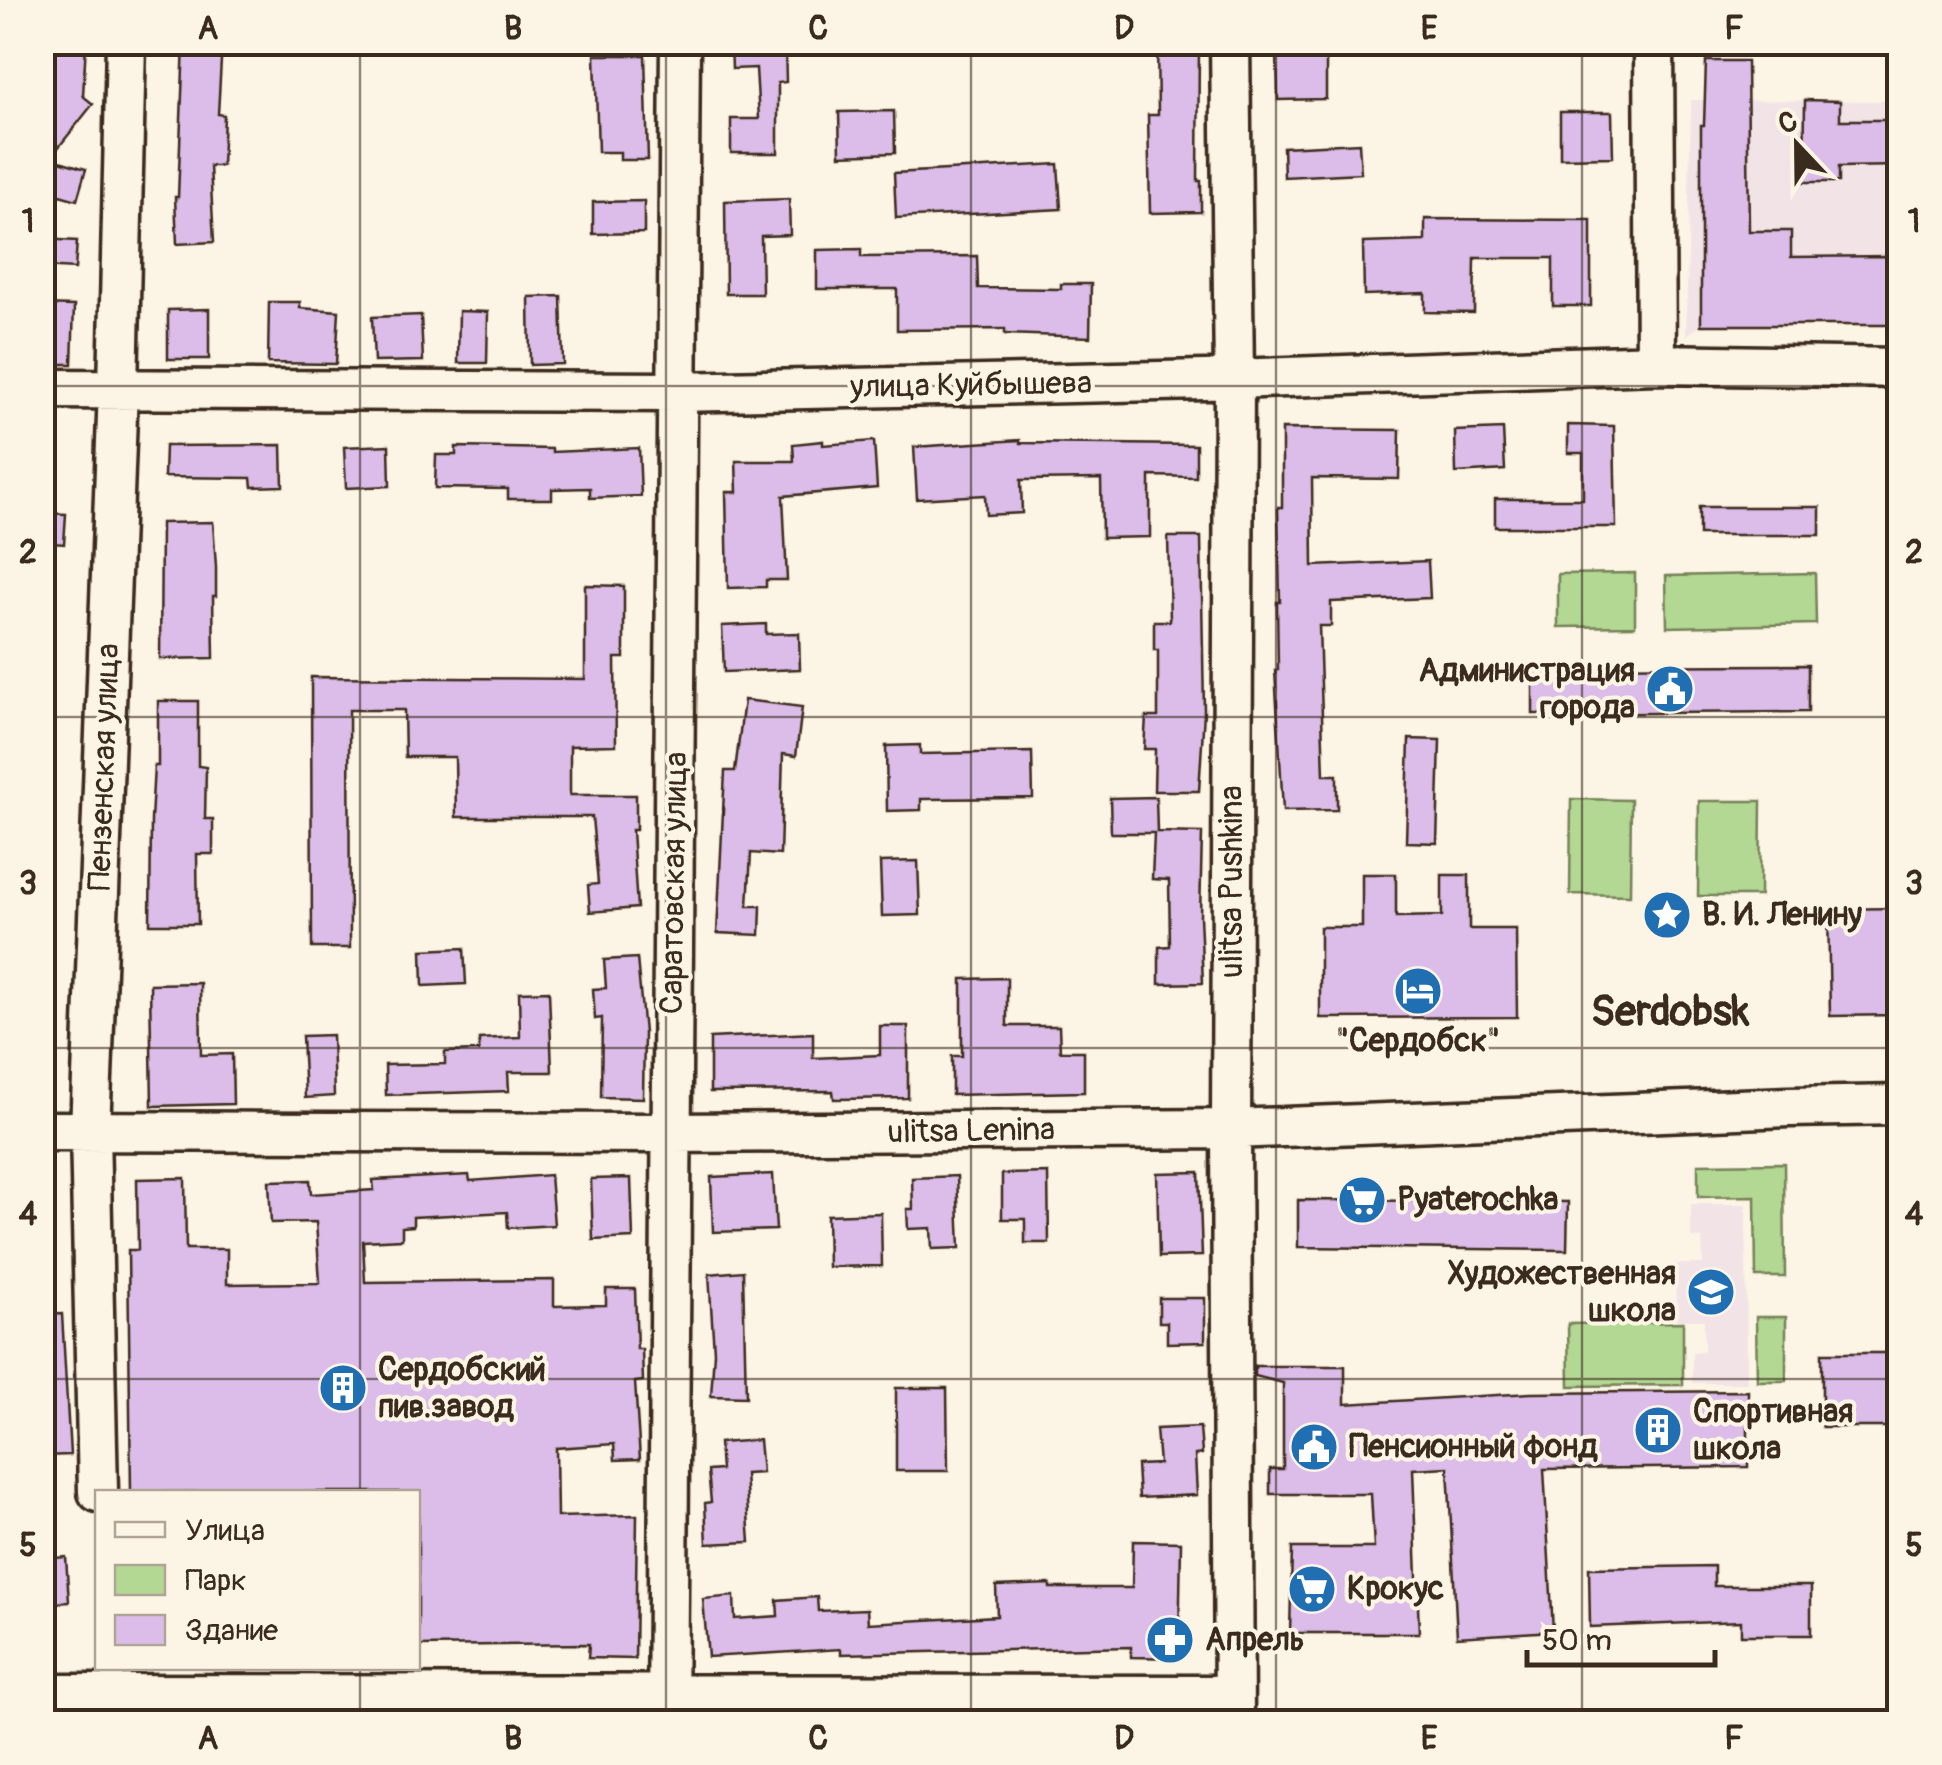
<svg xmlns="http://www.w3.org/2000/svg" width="1942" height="1765" font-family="Pangolin,sans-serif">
<rect width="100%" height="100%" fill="#fcf5e5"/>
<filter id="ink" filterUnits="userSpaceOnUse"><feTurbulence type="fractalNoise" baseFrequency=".01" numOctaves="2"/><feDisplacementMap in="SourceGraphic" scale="20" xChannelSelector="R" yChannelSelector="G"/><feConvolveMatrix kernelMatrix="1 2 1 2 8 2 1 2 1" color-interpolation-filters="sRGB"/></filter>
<g filter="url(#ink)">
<!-- built -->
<path fill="#f2e4e6" d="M1691 100 1899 101V324L1701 325 1686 336Z
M1691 1204H1746L1747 1383H1692V1352L1704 1351V1320H1676L1675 1264H1703L1702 1239 1691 1238Z
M1832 1709V1722H1273Z"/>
<!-- green -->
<path fill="#b2d893" stroke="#768158" stroke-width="2.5" d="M1635 573V626L1558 627V574Z
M1815 573 1816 624 1667 627 1666 576Z
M1571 799 1631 800 1630 895 1570 894Z
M1699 801H1761L1760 896H1698Z
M1784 1163 1785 1277H1756L1755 1196 1698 1197V1164Z
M1756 1317H1786V1381H1757Z
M1683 1322V1385L1569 1386 1568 1324Z"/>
<!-- building -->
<path fill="#dcbde9" stroke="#3b2a1e" stroke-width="2.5" d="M42 42 86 43 83 96 93 104 50 158 86 169 77 200 42 190Z
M184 42H222L218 114 224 115 222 166H210L214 242 177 244 175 197H178Z
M731 42H785L786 82 778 83V153H731V119H759L756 68 732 69Z
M1157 42H1199L1198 181H1201V212L1150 213 1148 115H1158Z
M1326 49V99L1278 100 1277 50Z
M595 55H645L648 160H620V152H598Z
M1706 61H1747L1749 231H1791V257L1890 256V325H1701V125H1704Z
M1805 100 1840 101V120H1900V166L1839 167V182H1804Z
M894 111 895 153 840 155 839 112Z
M1560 112H1612L1613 157 1560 158Z
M1359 143 1361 173 1284 177 1283 147Z
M1058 164 1061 209 896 218 894 173Z
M789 199 790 235 761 236 762 294H726L725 201Z
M644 201V233L593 234V202Z
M1425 219 1591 220V306H1553V258H1475L1474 313 1425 312V293L1364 295 1363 243 1425 241Z
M42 239 77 241 75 269 42 267Z
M861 249V257L977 256 978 288 1061 289V284H1091L1090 337 1005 334V329L897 330V289H817V250Z
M561 296 563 364 530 365 529 297Z
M269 302H300V308L339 311 336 364 268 363Z
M42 305 74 306 72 364H42Z
M209 309V359H168V310Z
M459 311 488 312 487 363H458Z
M421 315 423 361 374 362 372 317Z
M1568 425 1614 426 1616 527H1495V499H1583V453H1568Z
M1282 429 1400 430 1399 479 1312 478 1313 566 1428 561 1430 598 1331 602V626H1319L1324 775H1337V810L1283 811 1275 670H1278L1277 602H1280L1278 507H1282Z
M1503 429 1505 470 1456 473 1455 431Z
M1020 440V443L1196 445V477L1150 476V537L1102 538 1101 479 1021 480 1022 513 986 515 985 495 917 499 914 447Z
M823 441V445L874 441 877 488 783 496 787 580H766V587L728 588 726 492H737L736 461H794L793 444Z
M282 445 283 486 252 487 251 478 164 477 165 446Z
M389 445 390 486 346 488 344 447Z
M456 447 552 449V452L639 448 641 496 590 498V488L552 489V499H508V489L435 488 436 455H456Z
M1699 507H1820V535H1699Z
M42 513 66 514 64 544 42 542Z
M213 522 216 567V596H213L214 658 160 659 161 523Z
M1168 537H1201L1204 712 1199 791H1154L1155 749H1144L1146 717H1158V650H1154V621H1170Z
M585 585 624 586V658H615L616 745 570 746V795H636V830H632L637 908 590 912 588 885 598 884 592 817H456L455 757H405L404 710H349L350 948H312L311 677 585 679Z
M766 624V634L799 633 800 669 724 672 722 626Z
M1808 665V712L1533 714V666Z
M744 700 802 707 796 756 783 754 780 855 751 853 748 906H761L760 935 717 933 725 771H735Z
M158 701H198V766L206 767 205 819H213V854H197L198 924H150L151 820 154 766H158Z
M1409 739 1440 740 1437 843 1406 842Z
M920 745V754L1032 752 1033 798 921 799V810L887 811 886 746Z
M1156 797 1157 832 1202 833 1200 916 1203 983 1159 984V947L1170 946 1169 880 1152 879 1154 833H1111L1110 798Z
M918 861 920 915 882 916 880 862Z
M1362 874H1396V917L1442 916V875H1469V929H1516L1517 1017 1320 1018V927H1362Z
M1900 908V1015L1830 1016 1828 909Z
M464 948 466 984 423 986 422 950Z
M637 958 644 1033 643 1098 601 1097 602 1018 595 1019 593 989 606 988 604 960Z
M1007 978V1026H1059L1060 1051H1084V1092L952 1095V1056H962V979Z
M200 983 201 1055 232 1054 233 1104 152 1106 150 984Z
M549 991 552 1072H508L509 1091 386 1095 385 1065 445 1064V1052L479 1051V1039L520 1037 519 992Z
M880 1026H908V1098L834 1099 833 1091 710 1092V1038L813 1033V1058L880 1055Z
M332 1035 334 1096 305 1098 302 1036Z
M1199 1172 1202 1256 1159 1257 1157 1173Z
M1048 1173 1049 1243H1025V1219H1002V1174Z
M773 1174 776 1230 713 1232 711 1177Z
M469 1175 470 1181 550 1175 554 1225 508 1228 507 1212 413 1217V1226L402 1227V1239L363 1241 365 1282 554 1280V1306L606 1305V1289H635L637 1349H642L643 1381 635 1382 640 1459 615 1460 614 1444 556 1448 557 1517 637 1515 635 1659 588 1658 589 1644 418 1646V1492H131L128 1250H138L137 1179 185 1178 186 1249H227V1284L320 1283 316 1222 271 1223 269 1181 310 1180 311 1194 374 1190 373 1180Z
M957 1176 960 1248 932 1249 931 1228 908 1229 907 1209H913L912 1178Z
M631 1178 633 1238 593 1240 591 1179Z
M1298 1200 1568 1202 1567 1250 1298 1247Z
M881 1213 882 1266 828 1267 827 1215Z
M743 1271 746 1397 711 1396 714 1352 709 1274Z
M1159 1298H1205V1342L1167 1343V1322H1159Z
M62 1314 70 1455 42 1456V1315Z
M1822 1353H1900V1427H1822Z
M1255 1366H1345V1404L1531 1393 1748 1391V1467L1544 1469 1553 1631 1457 1637 1448 1467 1413 1469 1419 1633H1290L1292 1548H1374L1371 1494H1270V1469H1283V1383L1255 1376Z
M896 1388H947L948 1471H896Z
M1200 1427 1202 1454 1195 1455 1197 1495 1139 1498 1137 1465 1159 1464 1156 1429Z
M759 1440 762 1473 745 1474 750 1542 707 1544 705 1503 711 1502 708 1471 721 1470 719 1443Z
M1133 1541 1181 1542 1179 1658 1131 1657V1647L841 1654V1649L708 1657 703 1599 734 1596 735 1619 778 1616 777 1600 817 1597 818 1611 867 1609 868 1623 997 1616 996 1586 1050 1584V1588H1132Z
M66 1557 69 1602 42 1604V1559Z
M1714 1566V1586H1811V1635H1741V1621L1590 1627 1589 1568Z"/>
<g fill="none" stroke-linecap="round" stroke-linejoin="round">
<!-- minor casing -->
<g stroke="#3b2a1e" stroke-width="45">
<path id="minor" d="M1230 42 1234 378 1231 1129 1234 1722
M1654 42 1656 364
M42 389 678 392 1205 380 1656 364 1900 368
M42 1131 671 1133 1231 1129 1789 1107 1900 1105
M98 1492 90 1131 118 389 126 42
M42 1694 1233 1695
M667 1722 680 42"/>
</g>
<!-- minor -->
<use href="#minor" stroke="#fcf5e5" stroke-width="38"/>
</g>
</g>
<!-- grid -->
<path fill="none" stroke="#3b2a1e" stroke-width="2.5" stroke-opacity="0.55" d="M360 42V1492M666 42V1722M971 42V1722M1276 42V1722M1582 42V1722M42 386H1900M42 717H1900M42 1048H1900M42 1379H1900M360 1668V1722"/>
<!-- icons -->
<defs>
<g id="civic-disc" transform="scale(2.5)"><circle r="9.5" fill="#1f6fb2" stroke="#fcf5e5"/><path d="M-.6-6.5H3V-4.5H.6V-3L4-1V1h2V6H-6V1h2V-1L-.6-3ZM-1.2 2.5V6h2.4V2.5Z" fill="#fff"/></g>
<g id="sight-disc" transform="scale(2.5)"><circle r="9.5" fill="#1f6fb2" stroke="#fcf5e5"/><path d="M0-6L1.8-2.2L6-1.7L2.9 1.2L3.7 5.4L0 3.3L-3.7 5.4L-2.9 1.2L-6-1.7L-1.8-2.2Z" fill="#fff"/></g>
<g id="hotel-disc" transform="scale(2.5)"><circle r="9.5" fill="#1f6fb2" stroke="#fcf5e5"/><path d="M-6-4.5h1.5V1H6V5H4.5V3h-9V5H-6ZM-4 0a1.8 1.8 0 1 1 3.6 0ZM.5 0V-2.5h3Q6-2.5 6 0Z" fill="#fff"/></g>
<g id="supermarket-disc" transform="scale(2.5)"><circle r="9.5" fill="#1f6fb2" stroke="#fcf5e5"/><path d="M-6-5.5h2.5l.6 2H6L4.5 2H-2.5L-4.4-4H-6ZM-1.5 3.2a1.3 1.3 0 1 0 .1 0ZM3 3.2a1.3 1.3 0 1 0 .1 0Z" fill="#fff"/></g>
<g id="school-disc" transform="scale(2.5)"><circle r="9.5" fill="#1f6fb2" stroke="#fcf5e5"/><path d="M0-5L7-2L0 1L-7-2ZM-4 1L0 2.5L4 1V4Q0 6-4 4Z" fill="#fff"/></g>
<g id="building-disc" transform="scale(2.5)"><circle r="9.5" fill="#1f6fb2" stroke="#fcf5e5"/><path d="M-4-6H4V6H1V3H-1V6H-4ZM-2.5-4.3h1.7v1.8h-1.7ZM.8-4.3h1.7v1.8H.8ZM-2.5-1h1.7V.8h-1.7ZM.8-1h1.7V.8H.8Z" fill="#fff"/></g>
<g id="pharmacy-disc" transform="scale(2.5)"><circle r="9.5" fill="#1f6fb2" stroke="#fcf5e5"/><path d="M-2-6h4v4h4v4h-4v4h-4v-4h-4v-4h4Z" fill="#fff"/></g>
</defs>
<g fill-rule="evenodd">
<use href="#civic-disc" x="1670" y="689"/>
<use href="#sight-disc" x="1667" y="915"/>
<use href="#hotel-disc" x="1418" y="991"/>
<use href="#supermarket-disc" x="1362" y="1200"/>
<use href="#school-disc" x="1711" y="1292"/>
<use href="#building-disc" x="343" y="1388"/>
<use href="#building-disc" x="1658" y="1430"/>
<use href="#civic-disc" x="1314" y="1447"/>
<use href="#supermarket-disc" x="1312" y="1589"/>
<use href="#pharmacy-disc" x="1170" y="1640"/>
</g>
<g text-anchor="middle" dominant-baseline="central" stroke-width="8" stroke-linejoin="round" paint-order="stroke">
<!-- street labels -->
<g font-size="32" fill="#3b2a1e" stroke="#fcf5e5">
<text transform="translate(971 385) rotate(-1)">улица Куйбышева</text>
<text transform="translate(104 767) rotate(-88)">Пензенская улица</text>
<text transform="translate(1232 882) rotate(-90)">ulitsa Pushkina</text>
<text transform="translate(674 883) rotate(-89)">Саратовская улица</text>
<text transform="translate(971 1131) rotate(-1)">ulitsa Lenina</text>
</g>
<!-- poi labels -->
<g font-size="32" font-weight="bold" fill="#3b2a1e" stroke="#fcf5e5" text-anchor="start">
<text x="1635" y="671" text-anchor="end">Администрация<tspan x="1635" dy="37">города</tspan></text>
<text x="1702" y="915">В. И. Ленину</text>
<text x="1418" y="1041" text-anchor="middle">"Сердобск"</text>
<text x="1397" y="1200">Pyaterochka</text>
<text x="1676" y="1274" text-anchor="end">Художественная<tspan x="1676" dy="37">школа</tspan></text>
<text x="378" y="1370">Сердобский<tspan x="378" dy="37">пив.завод</tspan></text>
<text x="1693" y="1412">Спортивная<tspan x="1693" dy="37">школа</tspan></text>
<text x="1349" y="1447">Пенсионный фонд</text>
<text x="1347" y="1589">Крокус</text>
<text x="1205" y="1640">Апрель</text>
</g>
<!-- district labels -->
<g font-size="42" font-weight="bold" fill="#3b2a1e" stroke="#fcf5e5">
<text x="1670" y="1012">Serdobsk</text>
</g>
</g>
<!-- margin -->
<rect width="1942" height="1765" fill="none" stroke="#fcf5e5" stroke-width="110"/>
<!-- legend -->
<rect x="95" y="1490" width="325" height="180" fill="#fcf5e5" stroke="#afa495" stroke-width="2.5"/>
<rect x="115" y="1522" width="50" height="15" fill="#fcf5e5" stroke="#afa495" stroke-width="2.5"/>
<text x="185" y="1540" font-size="30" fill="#3b2a1e">Улица</text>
<rect x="115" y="1565" width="50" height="30" fill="#b2d893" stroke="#afa495" stroke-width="2.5"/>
<text x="185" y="1590" font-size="30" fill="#3b2a1e">Парк</text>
<rect x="115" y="1615" width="50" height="30" fill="#dcbde9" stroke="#afa495" stroke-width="2.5"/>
<text x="185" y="1640" font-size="30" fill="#3b2a1e">Здание</text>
<!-- north arrow -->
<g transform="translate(1797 145) rotate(338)" stroke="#fcf5e5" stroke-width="8" paint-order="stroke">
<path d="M0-8L18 38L0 25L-18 38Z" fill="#3b2a1e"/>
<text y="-15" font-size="28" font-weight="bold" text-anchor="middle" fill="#3b2a1e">С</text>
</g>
<!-- scale -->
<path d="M1527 1650v15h188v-15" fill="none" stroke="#3b2a1e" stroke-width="5"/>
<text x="1542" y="1650" font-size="30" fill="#3b2a1e" stroke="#fcf5e5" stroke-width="8" paint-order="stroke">50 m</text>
<rect x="55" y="55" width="1832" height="1655" fill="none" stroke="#3b2a1e" stroke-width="4"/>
<g font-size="32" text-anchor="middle" font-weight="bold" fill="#3b2a1e">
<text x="208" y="39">A</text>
<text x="513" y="39">B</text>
<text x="818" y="39">C</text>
<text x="1124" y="39">D</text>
<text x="1429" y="39">E</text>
<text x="1734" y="39">F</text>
<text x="28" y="232">1</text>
<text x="1914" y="232">1</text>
<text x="28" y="563">2</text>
<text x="1914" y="563">2</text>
<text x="28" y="894">3</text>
<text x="1914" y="894">3</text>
<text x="28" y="1225">4</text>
<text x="1914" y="1225">4</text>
<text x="28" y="1556">5</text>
<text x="1914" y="1556">5</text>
<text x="208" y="1749">A</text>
<text x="513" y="1749">B</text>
<text x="818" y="1749">C</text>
<text x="1124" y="1749">D</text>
<text x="1429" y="1749">E</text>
<text x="1734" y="1749">F</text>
</g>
</svg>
